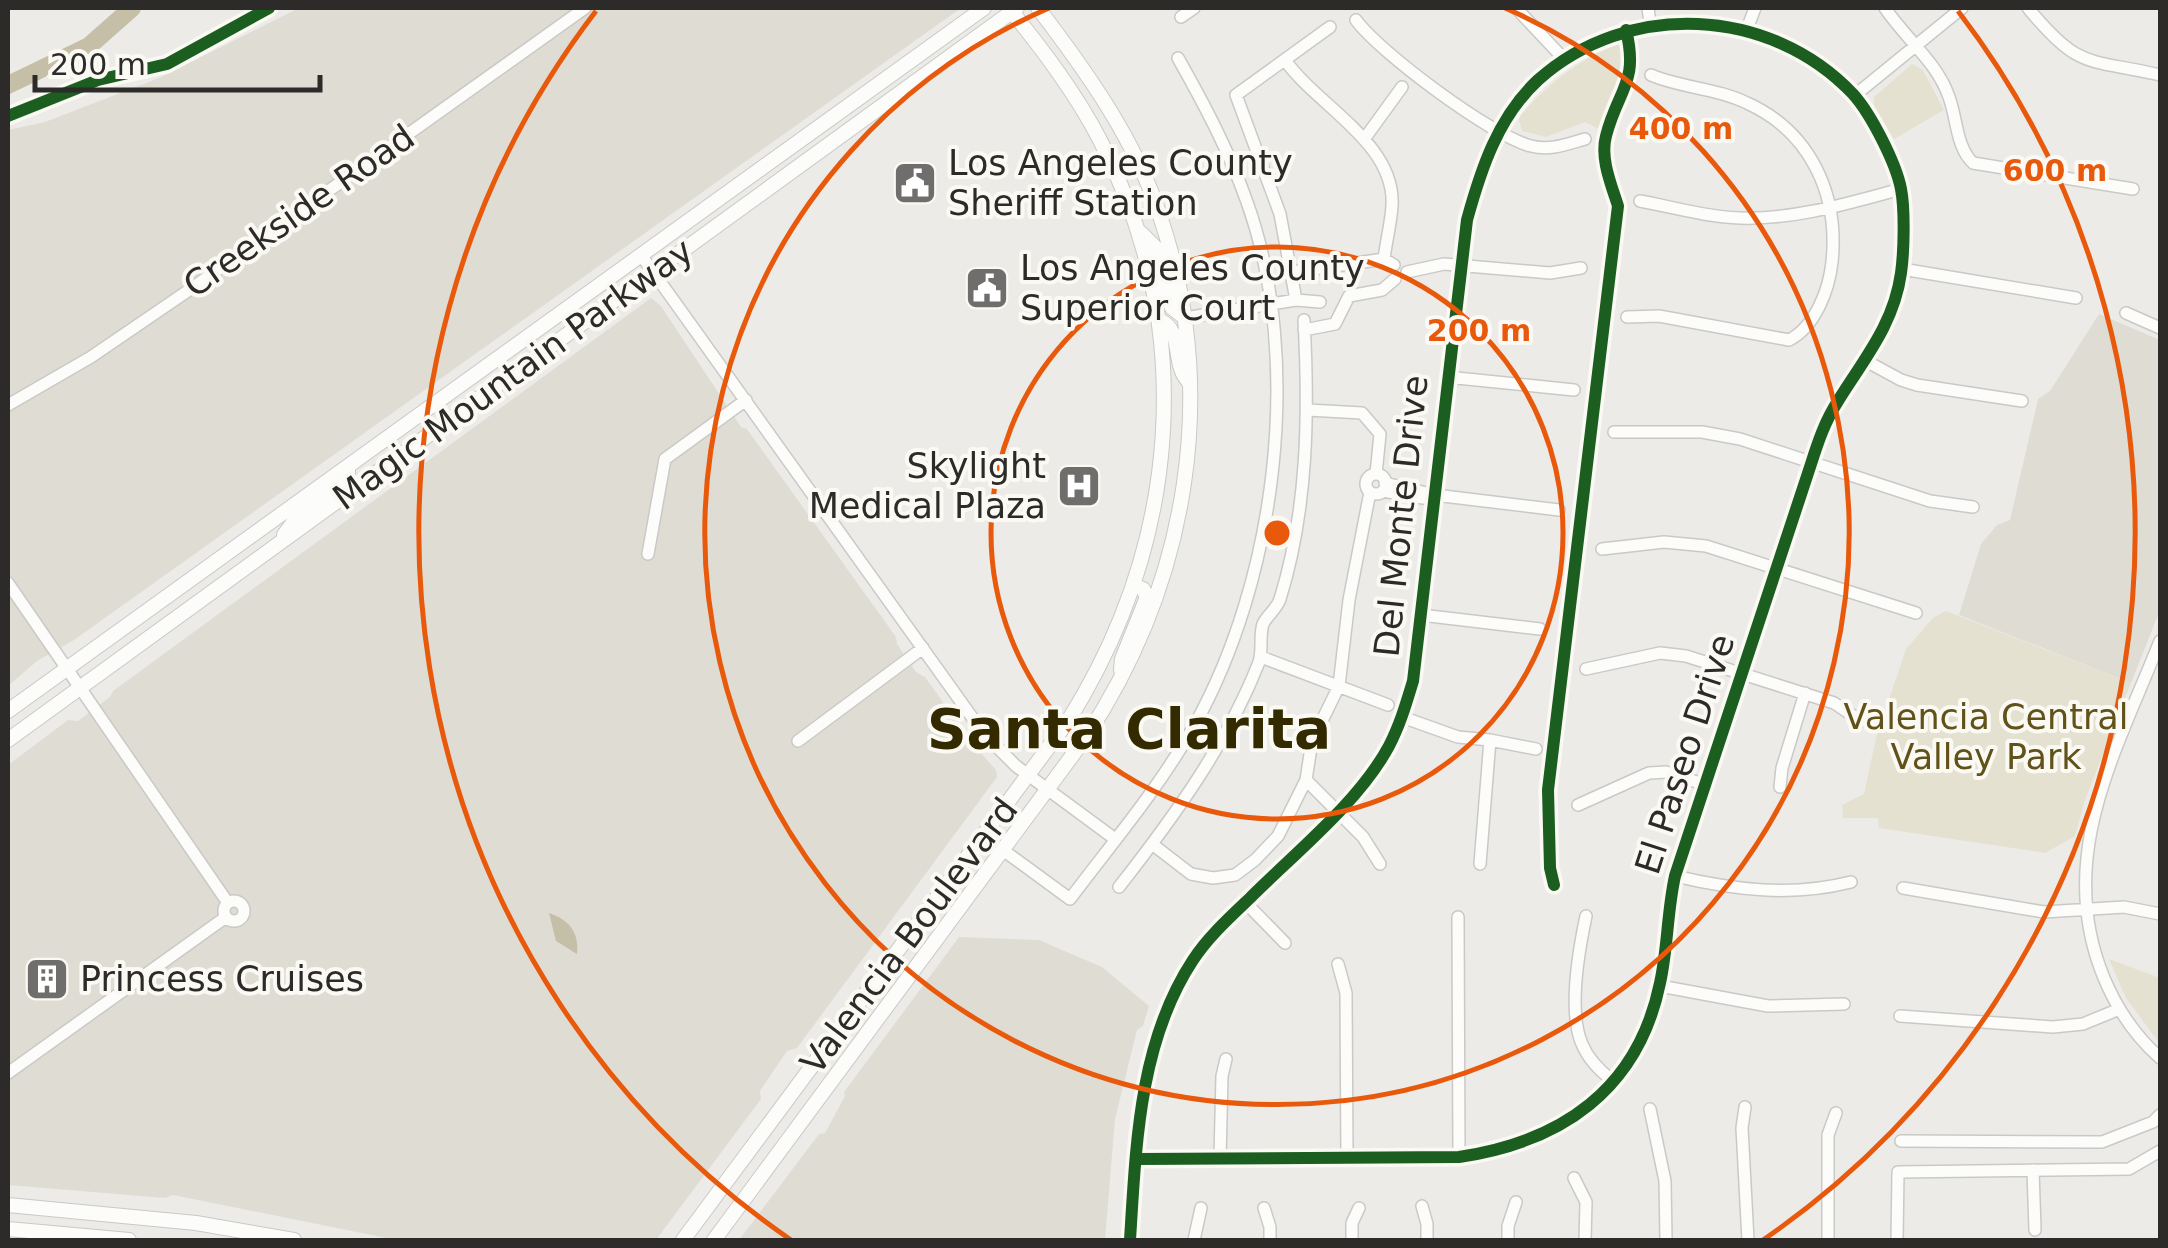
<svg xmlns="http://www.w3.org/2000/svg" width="2168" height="1248" font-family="'DejaVu Sans',sans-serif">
<rect width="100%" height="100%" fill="#ecebe7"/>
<!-- built -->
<path fill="#dfddd3" d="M299 8H961L74 640 37 661 8 686V130L45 122 159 78Z
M651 298 661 306 741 427 747 429 896 637 897 644 916 672 925 677 975 746 996 770 997 777 797 1048 787 1051 760 1091 761 1099 656 1240H396L173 1195 165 1198 8 1185V765L68 720 78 721 110 697 113 691Z
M2099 314 2160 340V610L2131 683 1959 615 1981 544 1997 525 2010 520 2038 399 2050 391Z
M959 937 1039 940 1102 967 1149 1006 1143 1026 1137 1030 1115 1119 1105 1240H739L819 1134 825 1133 845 1096 844 1092Z"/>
<!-- green -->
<path fill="#e5e1d1" d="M1621 43 1625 45C1634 74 1618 107 1604 132L1585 122 1546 137 1522 131 1519 120 1521 115C1550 82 1579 59 1621 43Z
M1912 64 1923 70 1944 110 1894 139 1874 105V97Z
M1946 611 2131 683 2085 800 2075 836 2045 853 1879 828 1878 818H1843L1842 805 1864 794 1876 738 1906 649 1933 618Z
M2109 959 2160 978V1044L2126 998Z"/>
<!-- water -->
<path fill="#c5bfa7" d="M549 913C570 920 579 933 577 954L556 941Z"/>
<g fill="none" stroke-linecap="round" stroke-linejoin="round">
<!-- river -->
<path stroke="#c5bfa7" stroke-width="18" d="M8 85 89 46 132 8"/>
<!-- minor casing -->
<g stroke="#cac9c6" stroke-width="14">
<path id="minor" d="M1516 8 1563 58
M1648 8 1650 23
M1885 8C1905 38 1937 62 1949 97 1957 118 1956 147 1973 163L2133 189
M2028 8C2080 71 2087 58 2160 75
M1181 17 1194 8
M1356 20C1379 52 1493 137 1531 146 1550 151 1567 144 1585 139
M1747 29 1755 8
M1285 60C1317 106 1396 143 1392 206 1391 223 1386 242 1384 259
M1854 96 1962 8
M1365 138 1402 87
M1640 201C1672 207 1707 217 1740 218 1794 220 1849 203 1901 189
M641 255 984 734 1016 766 1115 839
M1902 269 2076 298
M1293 272 1384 259 1394 265
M1407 272 1444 264 1550 273 1581 268
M1296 300 1280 214 1236 95 1330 27
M2126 313 2160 328
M1627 317 1659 316 1789 340C1815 327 1829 290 1832 262 1839 195 1811 132 1747 103 1716 88 1682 88 1651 75
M1185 318 1296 300 1320 302
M1304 330 1335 324 1349 296 1382 290 1395 279
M1866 361 1901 380 1917 385 2022 401
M1447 377 1574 390
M8 405 91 357 195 286 585 8
M1308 410 1362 413 1380 434 1376 474
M1614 432H1702L1740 439 1930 501 1973 507
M1366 484a10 10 0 1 1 20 0a10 10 0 1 1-20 0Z
M1385 483 1435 495 1559 510
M1383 491 1423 498 1435 495
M1602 549 1664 542 1706 546 1916 613
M648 554 665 459 746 400
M8 583 228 903
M1421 615 1540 629
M2160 641C2116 752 2054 858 2104 978 2117 1009 2134 1035 2160 1058
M1261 657 1388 705
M1586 669 1660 653 1686 656 1834 703 1861 721
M1402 717 1458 737 1490 740
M798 741 923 648
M1306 780 1363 837 1380 864
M1780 787 1782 768 1805 693
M1578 805 1649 773 1666 772 1706 785
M1152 844 1191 874 1213 878 1235 875 1255 860 1278 836 1306 780 1312 741 1339 686 1349 600 1370 492
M1003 850 1070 899C1113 842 1159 788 1194 726 1276 580 1304 361 1247 202 1229 151 1204 104 1178 58
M1480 864 1490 740 1536 749
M1675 876C1734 890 1792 897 1851 882
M1119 887C1173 818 1227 744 1259 662 1263 650 1259 636 1263 624 1267 615 1277 609 1280 599 1308 509 1309 413 1304 320
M1903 888 2044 912 2124 907 2160 914
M224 911a10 10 0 1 1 20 0a10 10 0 1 1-20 0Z
M1245 902 1285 943
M1586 916C1579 949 1568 1012 1582 1044 1588 1059 1600 1071 1613 1081
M1458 917 1459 1157
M1338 964 1346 993 1347 1158
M1660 986 1768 1006 1844 1004
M1900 1016 2053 1027 2083 1024 2117 1010
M8 1073 226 917
M1745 1107 1742 1128 1748 1240
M1650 1109 1665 1181 1666 1240
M1901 1141 2102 1142 2153 1122 2160 1115
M1220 1158 1222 1076 1226 1059
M2033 1170 2035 1230
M1574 1178 1586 1202 1585 1240
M1422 1206 1427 1224V1240
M1264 1208 1270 1227V1240
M1130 1240C1136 1145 1139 1042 1193 960 1208 937 1230 917 1250 898 1295 853 1359 802 1389 746 1400 725 1406 704 1413 681L1467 220C1481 169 1498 117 1538 80 1627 0 1770 6 1853 94 1871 114 1896 163 1901 189 1905 210 1904 252 1901 273 1894 324 1864 359 1838 401 1825 421 1818 442 1811 464L1675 876C1667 912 1668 947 1660 983 1638 1090 1561 1142 1459 1157L1137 1159
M1194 1240 1201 1208
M1352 1240V1223L1359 1208
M1508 1240V1226L1516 1202
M1828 1240V1135L1836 1113
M1897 1240 1898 1172 2129 1169 2160 1151"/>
</g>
<!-- major casing -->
<g stroke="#cac9c6" stroke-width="16">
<path id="major" d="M1141 233 1156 248 1172 308 1185 318
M1159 320C1186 332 1170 365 1190 383
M284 535 298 516 348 478V466
M1121 670 1122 659 1147 597 1143 589 1135 586
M8 711 984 8
M8 740 1017 8
M8 1205 196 1223 294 1240
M8 1229 129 1240
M683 1240 1068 721C1180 542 1198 330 1100 140 1075 92 1042 49 1009 8
M714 1240 1086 737C1188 582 1220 393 1160 216 1135 139 1086 71 1038 8"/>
</g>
<!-- minor -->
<use href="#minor" stroke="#fcfcfb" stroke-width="11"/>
<!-- major -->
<use href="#major" stroke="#fcfcfb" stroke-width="14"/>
<!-- cycleway casing -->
<g stroke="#fbf9f3" stroke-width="19">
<path id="cycleway" d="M8 116 98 80 167 64 269 8
M1554 885 1550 868 1548 790 1618 206C1611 184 1600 158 1606 136 1618 89 1639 83 1626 30
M1130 1240C1136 1145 1139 1042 1193 960 1208 937 1230 917 1250 898 1295 853 1359 802 1389 746 1400 725 1406 704 1413 681L1467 220C1481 169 1498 117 1538 80 1627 0 1770 6 1853 94 1871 114 1896 163 1901 189 1905 210 1904 252 1901 273 1894 324 1864 359 1838 401 1825 421 1818 442 1811 464L1675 876C1667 912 1668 947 1660 983 1638 1090 1561 1142 1459 1157L1137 1159"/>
</g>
<!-- cycleway -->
<use href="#cycleway" stroke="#1b5e20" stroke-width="12"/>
</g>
<!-- distance rings -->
<g fill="none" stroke="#e8590c" stroke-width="5">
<circle cx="1277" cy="533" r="286"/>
<path d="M1505 8A572 572 0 1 1 1049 8"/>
<path d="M791 1240A858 858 0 0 1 596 11M1958 11A858 858 0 0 1 1763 1240"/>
</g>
<!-- icons -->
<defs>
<g id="civic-square" transform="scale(2.25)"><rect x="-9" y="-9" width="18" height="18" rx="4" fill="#6f6e6c" stroke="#fbf9f3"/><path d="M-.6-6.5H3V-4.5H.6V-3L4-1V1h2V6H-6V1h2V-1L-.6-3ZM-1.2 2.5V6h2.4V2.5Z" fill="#fff"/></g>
<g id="hospital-square" transform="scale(2.25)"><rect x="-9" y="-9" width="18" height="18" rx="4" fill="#6f6e6c" stroke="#fbf9f3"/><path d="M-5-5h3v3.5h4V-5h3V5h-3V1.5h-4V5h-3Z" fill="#fff"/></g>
<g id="building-square" transform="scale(2.25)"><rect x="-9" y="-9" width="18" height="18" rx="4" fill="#6f6e6c" stroke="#fbf9f3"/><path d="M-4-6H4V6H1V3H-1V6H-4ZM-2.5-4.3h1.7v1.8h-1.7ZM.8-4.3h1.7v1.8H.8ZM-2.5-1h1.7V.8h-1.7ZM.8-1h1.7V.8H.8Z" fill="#fff"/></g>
</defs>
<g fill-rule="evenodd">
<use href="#civic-square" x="915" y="183"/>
<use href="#civic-square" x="987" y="288"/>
<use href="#hospital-square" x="1079" y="486"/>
<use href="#building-square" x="47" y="979"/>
</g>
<g text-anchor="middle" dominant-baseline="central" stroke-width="8" stroke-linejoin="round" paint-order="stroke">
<!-- poi labels -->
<g font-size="35" fill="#2c2b29" stroke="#fbf9f3" text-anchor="start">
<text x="948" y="163">Los Angeles County<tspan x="948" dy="40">Sheriff Station</tspan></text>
<text x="1020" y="268">Los Angeles County<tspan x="1020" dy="40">Superior Court</tspan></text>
<text x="1046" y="466" text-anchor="end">Skylight<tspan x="1046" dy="40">Medical Plaza</tspan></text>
<text x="80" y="979">Princess Cruises</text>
</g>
<!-- street labels -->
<g font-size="35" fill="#2c2b29" stroke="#fbf9f3">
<text transform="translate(299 211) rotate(-35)">Creekside Road</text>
<text transform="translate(513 374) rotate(-36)">Magic Mountain Parkway</text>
<text transform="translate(1401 516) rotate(-84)">Del Monte Drive</text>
<text transform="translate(1685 754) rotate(-72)">El Paseo Drive</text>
<text transform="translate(909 936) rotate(-53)">Valencia Boulevard</text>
</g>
<!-- park labels -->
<g font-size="35" fill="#605219" stroke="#fbf9f3">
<text x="1986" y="717">Valencia Central<tspan x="1986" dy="40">Valley Park</tspan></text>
</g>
<!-- town labels -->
<g font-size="55" font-weight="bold" fill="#332a00" stroke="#fbf9f3">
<text x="1129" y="729">Santa Clarita</text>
</g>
</g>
<circle cx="1277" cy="533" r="15" fill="#e8590c" stroke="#fbf9f3" stroke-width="5"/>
<g font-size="30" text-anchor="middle" font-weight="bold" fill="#e8590c" stroke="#fbf9f3" stroke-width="8" stroke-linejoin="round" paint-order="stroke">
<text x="1681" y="139">400 m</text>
<text x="2055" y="181">600 m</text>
<text x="1479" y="341">200 m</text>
</g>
<!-- border -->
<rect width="2168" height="1248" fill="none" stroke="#2c2b29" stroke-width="20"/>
<!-- scale -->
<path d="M35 75v15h285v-15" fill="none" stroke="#2c2b29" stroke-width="5"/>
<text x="50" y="75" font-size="30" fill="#2c2b29" stroke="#fbf9f3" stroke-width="8" paint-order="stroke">200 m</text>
</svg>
